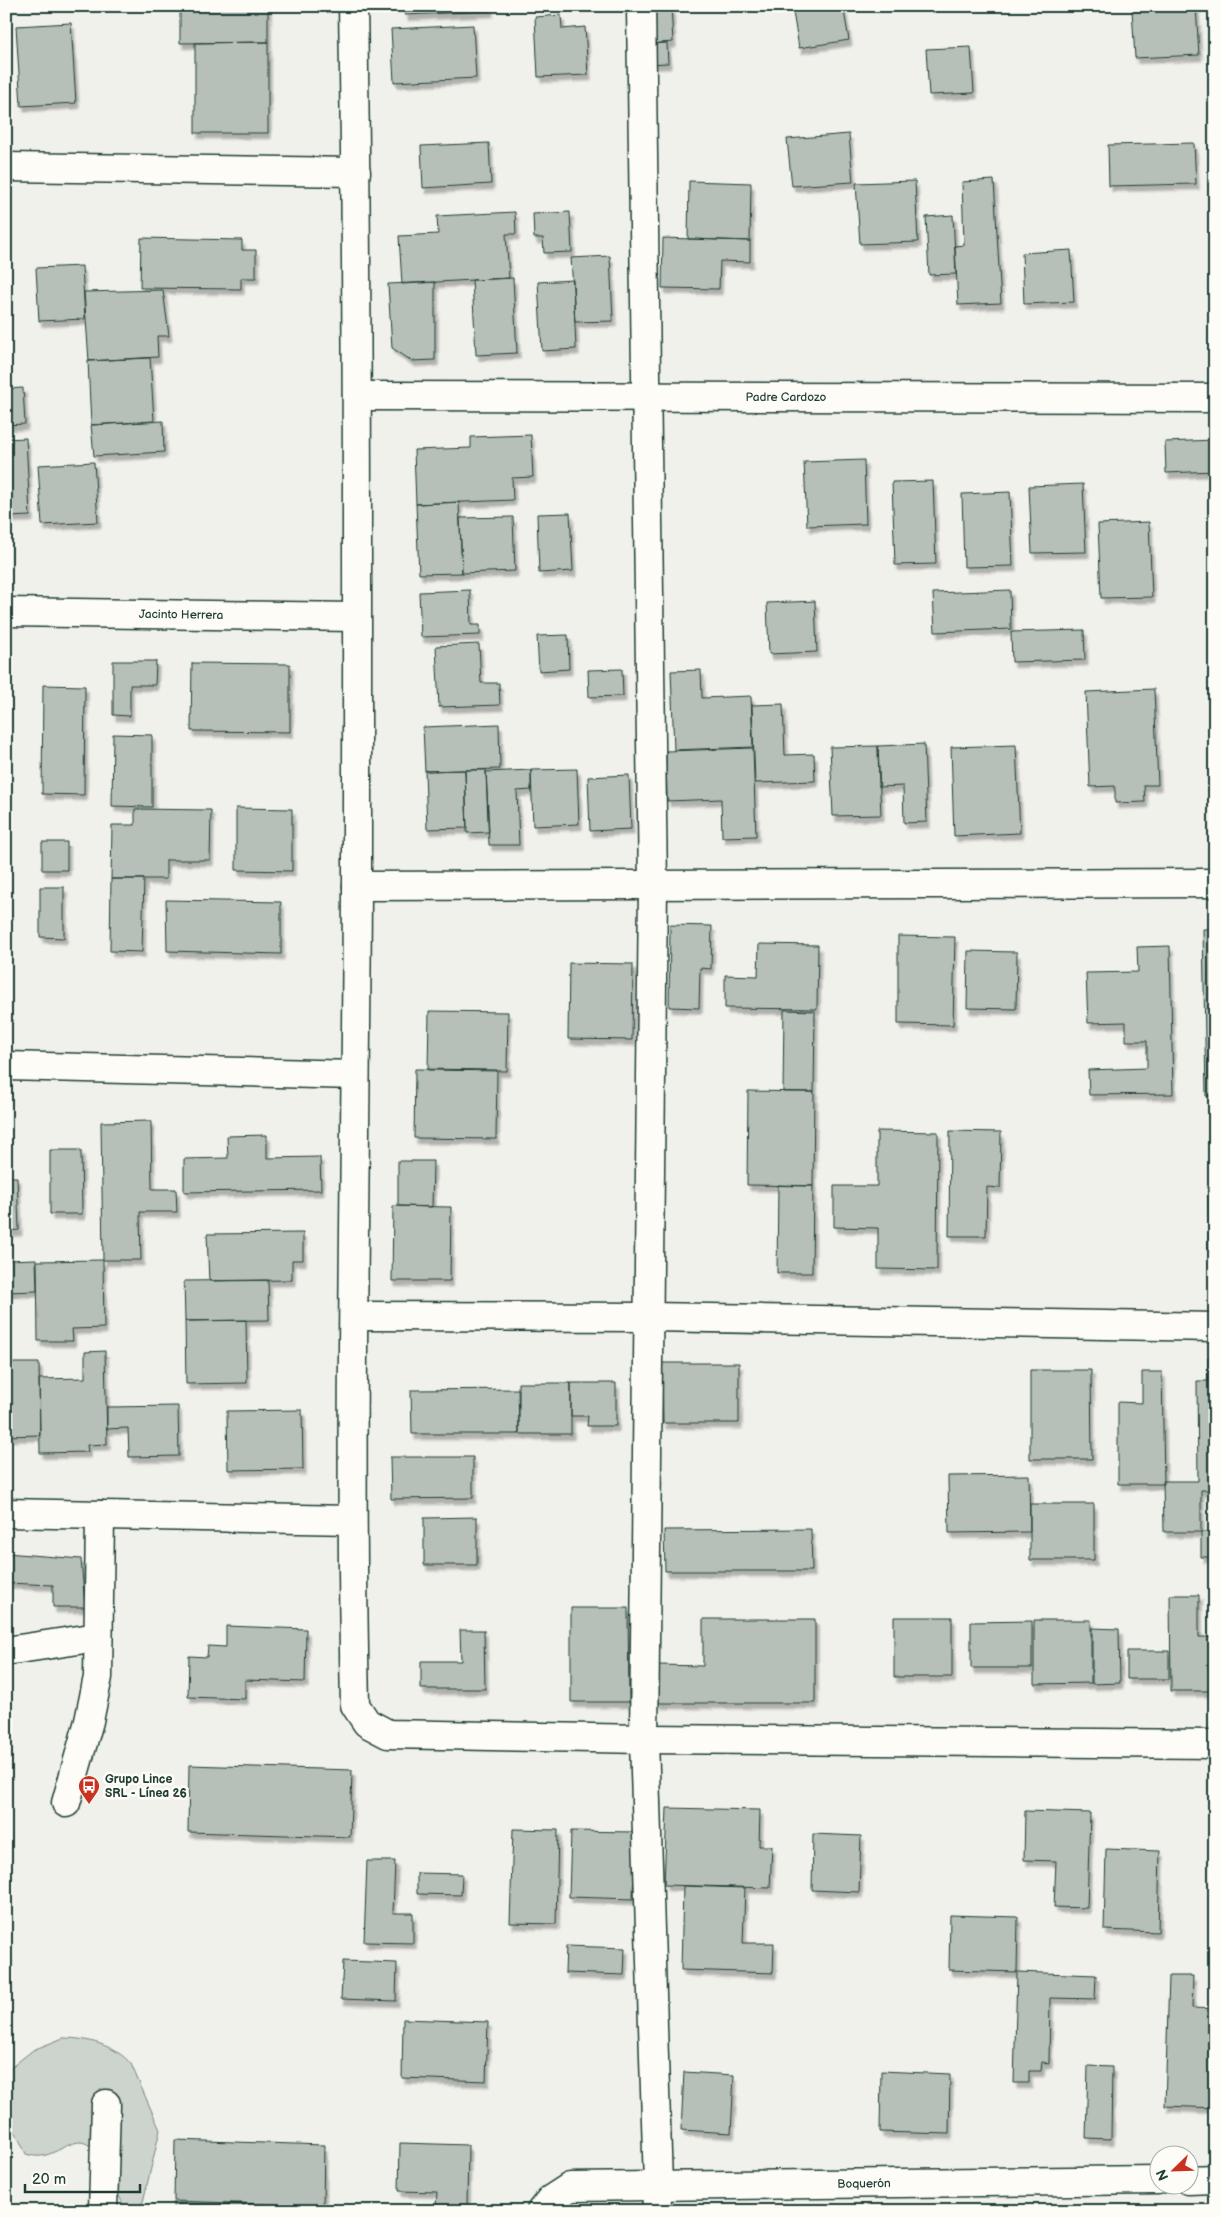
<svg xmlns="http://www.w3.org/2000/svg" width="1221" height="2217" font-family="'Balsamiq Sans',sans-serif">
<defs>
<filter id="shadow"><feDropShadow dx="3" dy="5.5" stdDeviation="1" flood-color="#0004"/></filter>
</defs>
<rect width="100%" height="100%" fill="#f0f1eb"/>
<filter id="ink" filterUnits="userSpaceOnUse"><feTurbulence type="fractalNoise" baseFrequency=".02" numOctaves="2"/><feDisplacementMap in="SourceGraphic" scale="10" xChannelSelector="R" yChannelSelector="G"/><feConvolveMatrix kernelMatrix="1 2 1 2 8 2 1 2 1" color-interpolation-filters="sRGB"/></filter>
<g filter="url(#ink)">
<!-- green -->
<path fill="#cdd3cd" stroke="#768880" d="M63 2038C87 2038 115 2045 131 2064L160 2130 143 2202 136 2208 125 2209C118 2194 100 2148 85 2143 77 2140 69 2145 62 2148 49 2155 40 2159 26 2154L6 2112V2073L9 2069 33 2050Z"/>
<!-- building -->
<path fill="#b6bfb8" stroke="#1f3d34" filter="url(#shadow)" d="M180 6H268V42L180 43Z
M405 6H490V11L405 15Z
M645 6H671L673 42 648 44Z
M792 6H843L849 40 799 48Z
M1196 6 1199 55 1135 58 1132 10Z
M561 15 562 29 585 27 588 75 538 77 535 17Z
M71 23 76 103 21 106 16 26Z
M473 25 476 78 394 82 391 29Z
M268 42V133H195V43Z
M667 43 668 63 649 64 648 44Z
M971 47 974 93 929 95 926 49Z
M849 134 853 182 792 186 787 139Z
M489 143 491 184 423 188 421 146Z
M1194 143 1196 184 1109 186 1108 145Z
M994 180 1001 303 958 305 955 246 964 245 962 182Z
M689 181 751 183 750 241 688 239Z
M915 181 918 242 860 244 856 183Z
M515 212 516 234H506L509 278 402 284 399 236 438 234 437 216Z
M570 212 572 252 544 253 543 238H534L533 214Z
M953 215 956 274 929 275 926 217Z
M141 238 242 240V250H256V278H241V289L140 288Z
M663 238 750 241V262L720 261 719 289 662 288Z
M1071 250 1074 302 1024 304 1022 253Z
M610 256 613 321 575 322 571 258Z
M82 266 85 319 39 321 36 268Z
M513 278 517 353 476 355 472 280Z
M573 280 576 349 542 351 538 282Z
M435 282V360L412 361 392 348 388 284Z
M163 290 169 336H157L158 357 89 361 84 292Z
M150 358 154 421 91 425 88 361Z
M23 388 25 424 6 425V389Z
M163 421 164 452 94 456 91 425Z
M531 435 533 477 512 478 513 500 416 504 414 450 471 448V437Z
M26 438 30 516 6 517V439Z
M1215 440V471L1166 473 1165 442Z
M864 460 866 524 807 526 804 462Z
M94 462 98 522 42 525 38 465Z
M933 481 936 564 895 565 892 482Z
M1083 484 1086 552 1032 553 1029 486Z
M1010 492 1013 566 964 567 962 494Z
M459 502 462 573 419 574 416 504Z
M570 513 573 571 539 573 537 514Z
M513 517 515 571 462 573 460 518Z
M1149 522 1152 597 1101 598 1098 524Z
M470 590 471 625H480V635L421 637 419 592Z
M1010 590 1011 629 935 632 933 593Z
M815 601 817 652 769 654 767 603Z
M1084 630 1085 660 1012 662 1011 632Z
M568 635 569 669 539 671 537 636Z
M479 644 481 683H499L500 705 439 707 436 646Z
M113 661H156L155 685H130V716L113 715Z
M192 663 290 664V732L191 731Z
M622 669 623 696 589 697 588 670Z
M701 670 702 698 751 696 753 747 674 750 671 671Z
M43 685 85 686 84 795 42 794Z
M1154 689 1158 785H1144L1145 802 1115 803V786L1090 787 1086 692Z
M783 704 785 755 814 754 815 781 755 783 752 705Z
M499 724 500 769 425 771 423 727Z
M113 734 152 735V807L112 806Z
M924 744 927 822 904 823 903 786 879 787 878 746Z
M1016 745 1020 833 954 836 951 747Z
M878 746 881 815 833 816 830 747Z
M753 748 756 836 722 837 721 799 667 801 666 751Z
M577 769 579 824 533 826 531 770Z
M465 770H486L489 832 467 833Z
M465 770 467 828 427 829 425 771Z
M531 770V790L517 791 519 845H489L486 772Z
M629 775 631 829 590 831 588 777Z
M236 808 292 809V871L236 870Z
M135 809 211 810 210 860H166V879H111L112 825H135Z
M42 842H67V870H42Z
M111 879H144L142 952 110 951Z
M40 887H64V938L40 937Z
M166 900 281 902V954L167 951Z
M670 925 712 926 711 969 700 968 699 1008 669 1007Z
M1203 929H1215V1096H1206Z
M898 936 955 937 953 1025 898 1024Z
M759 944 818 945 817 1009 725 1008V975L758 976Z
M1170 946 1173 1094 1089 1095 1088 1070 1147 1068V1041H1126V1022L1088 1023 1086 973 1138 972 1137 947Z
M968 951 1017 952 1016 1009 967 1008Z
M569 963 633 964 632 1040 568 1039Z
M784 1010 815 1011 814 1092H783Z
M429 1011 508 1012 507 1071 428 1070Z
M415 1069 497 1070 496 1139 414 1138Z
M748 1091 814 1092 813 1186 747 1185Z
M151 1121 152 1189H176L177 1212H140L141 1260H103L101 1122Z
M877 1131 938 1132 937 1270 878 1269V1228L834 1227V1186H877Z
M950 1131 1001 1132 1000 1188 987 1187 986 1236H949Z
M267 1135V1158L320 1157 321 1190 184 1192V1159L228 1158 227 1136Z
M50 1150H81L82 1214H50Z
M398 1161H433L432 1207 398 1206Z
M6 1177H17L19 1230 6 1231Z
M778 1185 813 1186 812 1273H777Z
M1208 1189H1215V1251H1209Z
M393 1206 451 1207 450 1281H392Z
M303 1233V1260H292V1280L209 1281 207 1234Z
M36 1259 37 1291 6 1292V1260Z
M103 1260 104 1328 72 1329 73 1341H38L37 1261Z
M268 1280 269 1320 185 1321 184 1281Z
M246 1320 247 1383 186 1384 185 1321Z
M105 1351 107 1444 87 1445 88 1452 40 1453 39 1379 85 1378V1352Z
M1208 1357H1215V1490H1201V1532H1164L1163 1481H1198L1197 1381H1208Z
M6 1363H39L40 1435 6 1436Z
M662 1363H739V1423H663Z
M1030 1370H1091L1092 1459H1030Z
M1142 1372H1162L1164 1484H1118V1402L1142 1403Z
M518 1383H571V1434H519Z
M571 1383H616V1426H587L588 1416H571Z
M519 1389V1434H412L411 1390Z
M178 1406 179 1456 129 1457 128 1428 107 1429V1407Z
M302 1410 303 1469 228 1470 227 1411Z
M390 1457H473V1498L391 1499Z
M1029 1475 1030 1532 949 1533 948 1476Z
M1030 1504H1094V1560H1030Z
M477 1517V1565H424V1518Z
M811 1529 812 1571H665L664 1530Z
M1201 1532H1215V1557H1201Z
M6 1553 81 1559 85 1607H53V1585L6 1583Z
M1170 1595H1199V1637H1215V1691H1171Z
M571 1608H628L629 1702H571Z
M894 1617H952V1677H894Z
M703 1619H815V1703H658V1665L703 1666Z
M1034 1620H1091V1683L1034 1684Z
M1032 1621V1668H971V1622Z
M226 1626 306 1629 305 1682 245 1680V1699L188 1697 189 1656 207 1657 208 1646 226 1647Z
M1092 1628 1119 1629 1120 1683 1092 1684Z
M460 1630H484L485 1689H421V1661H461Z
M1127 1651H1169V1679H1127Z
M189 1765 352 1770 350 1837 188 1832Z
M667 1808 760 1810 759 1846H772L770 1888 664 1885Z
M1025 1811 1090 1813 1087 1908 1054 1907 1056 1861 1024 1860Z
M513 1829 558 1830 556 1924 510 1923Z
M571 1831 635 1832 633 1899 569 1897Z
M813 1834 861 1836 859 1892 812 1890Z
M1106 1849 1160 1851 1158 1932 1104 1930Z
M367 1861H395L393 1913H413V1943L364 1942Z
M417 1873 462 1874 461 1895 417 1894Z
M683 1886 745 1888 743 1943H774L773 1973 681 1970Z
M950 1915 1018 1917 1017 1972 949 1970Z
M566 1946 625 1948 624 1975 565 1973Z
M343 1961 397 1963 396 2001 341 1999Z
M1017 1972 1096 1975 1095 1999 1050 1998 1049 2063 1042 2062 1041 2071H1029V2083H1014Z
M1169 1976H1193L1192 2008 1215 2009V2108L1165 2106Z
M403 2019 488 2022 486 2081 402 2078Z
M1088 2066 1112 2067 1111 2139 1086 2138Z
M881 2071 950 2074 949 2134 880 2132Z
M684 2072 734 2075 731 2133 681 2130Z
M175 2140 324 2145 323 2206 174 2201Z
M400 2143 468 2145 467 2206 436 2205 437 2192 399 2191Z
M173 2203 244 2205V2211H173Z"/>
<g fill="none" stroke-linecap="round" stroke-linejoin="round">
<!-- minor casing -->
<g stroke="#1f3d34" stroke-width="31">
<g id="minor">
<path d="M353 6C358 299 357 593 357 886 356 1159 349 1432 355 1705L367 1723 388 1734 644 1739 1215 1744"/>
<path d="M641 6 653 887 644 1739 658 2185 656 2211"/>
<path d="M6 167 356 172"/>
<path id="s1" d="M357 396 1215 398"/>
<path id="s2" d="M6 612 356 617"/>
<path d="M357 886 1215 883"/>
<path d="M6 1066 355 1075"/>
<path d="M354 1316 650 1317 1215 1327"/>
<path d="M6 1513 351 1520"/>
<path d="M6 1651 98 1637"/>
<path d="M66 1803 89 1721 98 1677 100 1515"/>
<path d="M1188 2180 1215 2179"/>
<path d="M103 2211 106 2104"/>
<path id="s3" d="M541 2211 550 2200 570 2187 1158 2180"/>
</g>
</g>
<!-- minor -->
<use href="#minor" stroke="#fdfcf7" stroke-width="28"/>
</g>
</g>
<!-- icons -->
<defs>
<g id="bus-pin" transform="scale(1.125)"><path d="M0 17L-7.5 6A9.5 9.5 0 1 1 7.5 6Z" fill="#c8321e" stroke="#fdfcf7"/><path d="M-5-6H5V4H4V6H2V4H-2V6H-4V4H-5ZM-3.5-4V0h7V-4ZM-3.5 1.2v1.5H-2V1.2ZM2 1.2v1.5H3.5V1.2Z" fill="#fff"/></g>
</defs>
<g fill-rule="evenodd">
<use href="#bus-pin" x="89" y="1786"/>
</g>
<g text-anchor="middle" dominant-baseline="central" stroke-width="5" stroke-linejoin="round" paint-order="stroke">
<!-- street labels -->
<g font-size="12" fill="#1f3d34" stroke="#fdfcf7">
<text stroke="none"><textPath href="#s1" startOffset="429">Padre Cardozo</textPath></text>
<text stroke="none"><textPath href="#s2" startOffset="175">Jacinto Herrera</textPath></text>
<text stroke="none"><textPath href="#s3" startOffset="332">Boquerón</textPath></text>
</g>
<!-- poi labels -->
<g font-size="12" font-weight="bold" fill="#1f3d34" stroke="#fdfcf7" text-anchor="start">
<text x="105" y="1779">Grupo Lince<tspan x="105" dy="14">SRL - Línea 26</tspan></text>
</g>
</g>
<!-- margin -->
<rect width="1221" height="2217" fill="none" stroke="#fdfcf7" stroke-width="25"/>
<rect x="12" y="12" width="1196" height="2192" fill="none" stroke="#1f3d34" stroke-width="2" filter="url(#ink)"/>
<!-- north arrow -->
<g transform="translate(1174 2170) rotate(247)"><circle r="24" fill="#fdfcf7" stroke="#a4b0a9"/>
<path d="M0-4L9 19L0 12L-9 19Z" fill="#c8321e"/>
<text y="-8" font-size="14" font-weight="bold" text-anchor="middle" fill="#1f3d34">N</text>
</g>
<!-- scale -->
<path d="M25 2184v8h115v-8" fill="none" stroke="#1f3d34" stroke-width="2.5"/>
<text x="32" y="2184" font-size="15" fill="#1f3d34" stroke="#fdfcf7" stroke-width="4" paint-order="stroke">20 m</text>
</svg>
